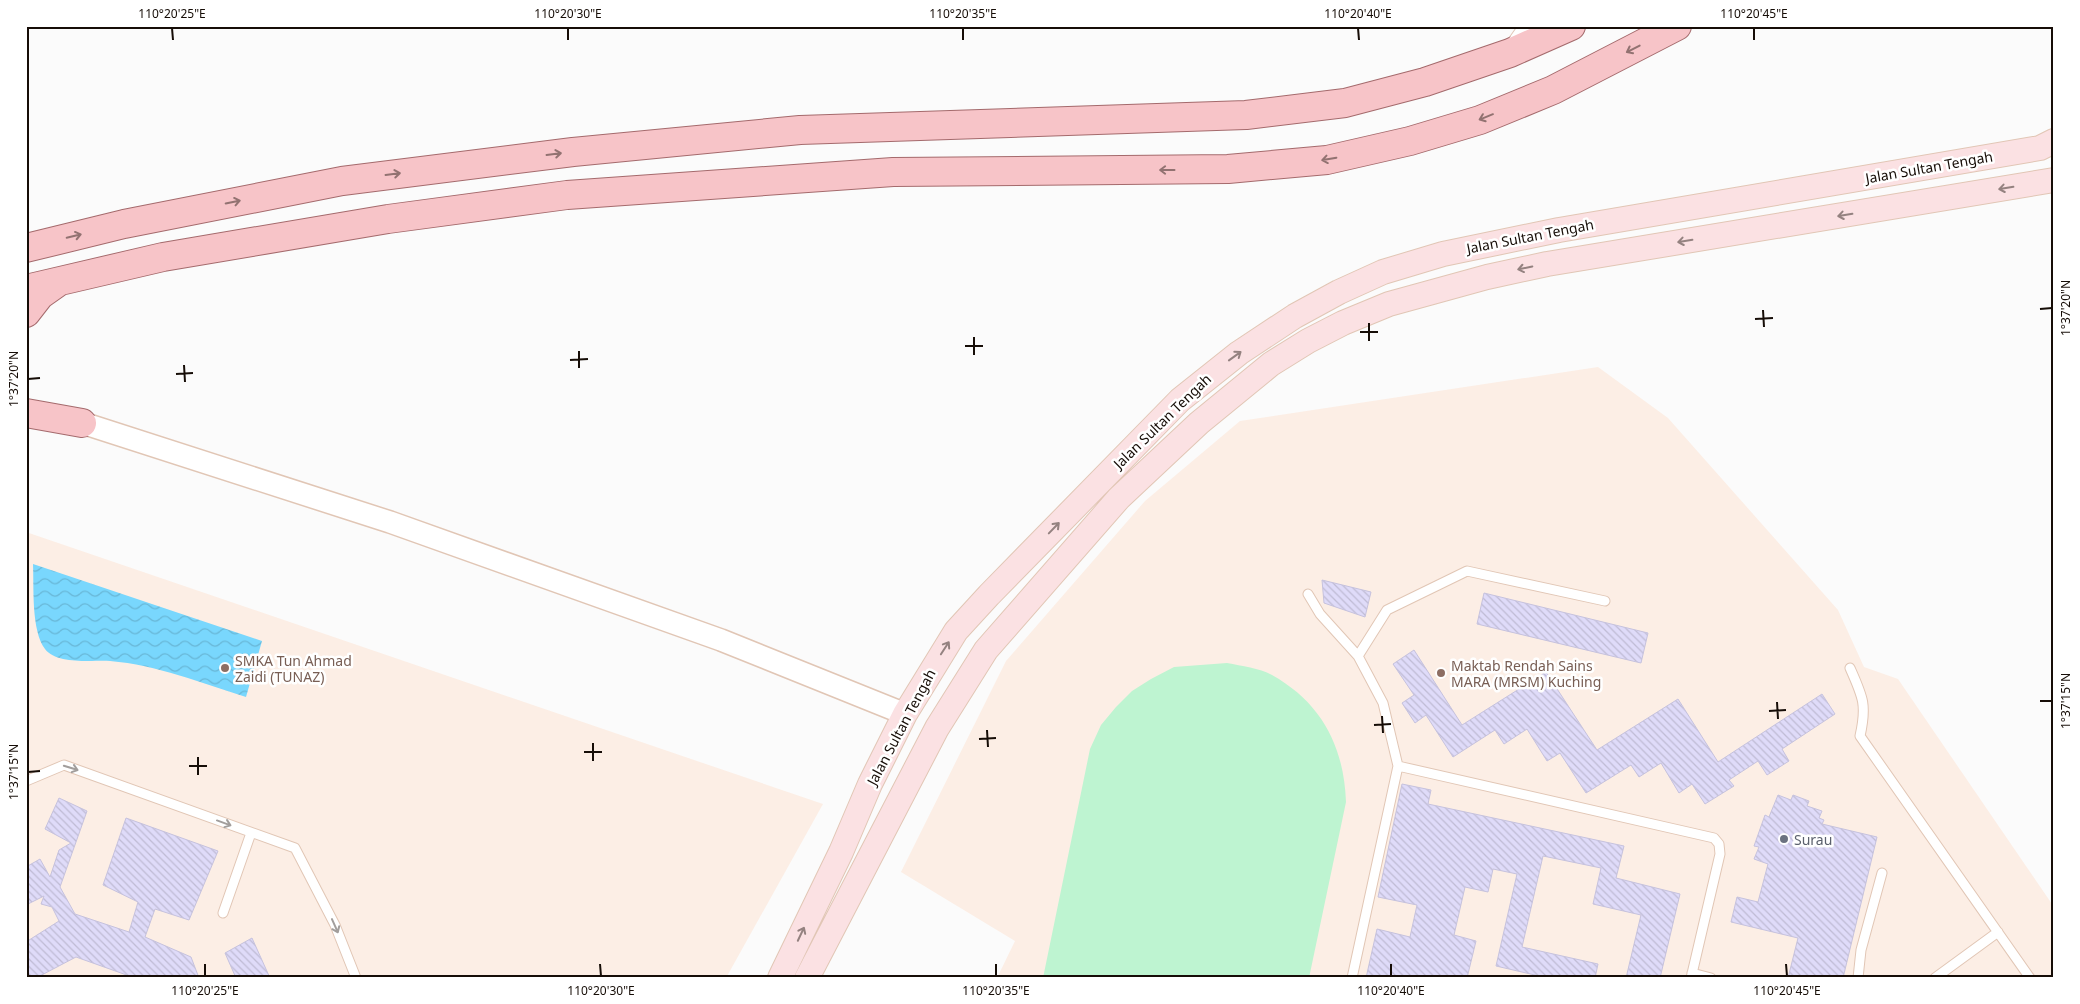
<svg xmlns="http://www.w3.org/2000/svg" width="2080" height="1004" font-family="'Noto Sans',sans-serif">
<defs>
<pattern id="water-waves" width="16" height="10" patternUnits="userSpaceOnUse" patternTransform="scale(1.25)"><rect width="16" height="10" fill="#79d7fd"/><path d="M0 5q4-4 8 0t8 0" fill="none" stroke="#68b7d7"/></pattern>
<pattern id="building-back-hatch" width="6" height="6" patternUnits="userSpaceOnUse" patternTransform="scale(1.25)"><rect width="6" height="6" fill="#dfdbf9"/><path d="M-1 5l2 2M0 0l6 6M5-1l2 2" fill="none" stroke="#bfbbd4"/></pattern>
</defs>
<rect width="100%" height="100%" fill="#fbfbfb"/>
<!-- built -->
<path fill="#fceee5" d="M1598 367 1668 418 1838 610 1864 667 1898 679 2054 907V978H997L1015 941 901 872 1006 661 1145 501 1240 421Z
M26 532 823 804 726 978H26Z"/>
<!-- garden -->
<path fill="#bef4d1" d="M1227 663C1242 666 1259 668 1272 675 1322 703 1344 747 1346 802L1309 978H1043L1090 749 1101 725 1116 707 1132 691 1151 679 1174 667Z"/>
<!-- water -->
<path fill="url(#water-waves)" d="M33 564 262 641 246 697C201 683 157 665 110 661 92 660 57 665 45 649 31 630 34 588 33 564Z"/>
<!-- building -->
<path fill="url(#building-back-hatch)" stroke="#c6c2dd" d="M1322 580 1371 592 1365 617 1324 603Z
M1484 593 1648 633 1641 663 1477 624Z
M1414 650 1462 725 1546 672 1597 750 1678 699 1718 762 1822 694 1835 714 1782 749 1789 761 1767 775 1758 761 1729 780 1734 786 1705 804 1692 784 1679 793 1661 763 1639 777 1631 765 1586 793 1560 753 1547 761 1527 729 1504 744 1495 730 1453 757 1426 715 1415 723 1402 703 1414 695 1393 664Z
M1402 784 1431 790 1428 804 1624 846 1616 878 1680 894 1660 978H1626L1641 915 1593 904 1601 868 1543 856 1522 947 1598 964 1595 978H1538L1539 976 1496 966 1517 874 1493 869 1488 892 1465 887 1454 935 1476 941 1467 978H1366L1377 929 1410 937 1417 905 1378 897Z
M1778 795 1791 800 1793 795 1809 801 1807 806 1822 811 1819 818 1824 820 1822 824 1877 837 1843 978H1788L1798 938 1731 922 1737 897 1758 902 1768 864 1754 859 1759 847 1754 846 1765 815 1769 817Z
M59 798 87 811 60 887 75 914 129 932 138 902 103 885 126 818 218 851 189 920 155 909 145 937 191 957 199 978H135L76 957 36 978H26V942L59 921 52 907 41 904 44 896 26 905V867L40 859 50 877 59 850 71 843 45 829Z
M252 938 270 978H236L225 953Z"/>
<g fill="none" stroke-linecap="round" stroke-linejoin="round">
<!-- service casing -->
<g stroke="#e1c6b5" stroke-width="11">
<path id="service" d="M1308 594 1320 614 1358 656
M1850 668C1863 697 1867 705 1860 736L2030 978
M1398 766 1714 838 1719 844 1720 854 1691 978
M26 781 64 765 295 848 335 925 356 978
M223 913 251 833
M1692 973 1711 978
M1352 978 1398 766 1383 703 1358 656 1387 610 1467 571 1605 601
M1858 978 1861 950 1882 873
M1935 978 1998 932"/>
</g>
<!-- minor casing -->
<g stroke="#e1c6b5" stroke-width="20">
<path id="minor" d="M1512 50 1529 26"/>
</g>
<!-- tertiary casing -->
<g stroke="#e1c6b5" stroke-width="24">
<path id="tertiary" d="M67 418 390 522 721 640 905 714"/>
</g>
<!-- secondary casing -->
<g stroke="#e1c6b5" stroke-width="26">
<path id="secondary" d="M780 978 841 852 870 784 905 714 956 631 989 595 1180 400 1239 353 1295 316 1339 292 1383 272 1443 254 1559 230 2040 148 2054 141
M807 978 937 728 986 650 1119 498 1199 423 1271 364 1308 341 1343 323 1389 304 1487 277 1547 264 2054 180"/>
</g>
<!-- primary casing -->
<g stroke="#a46a6c" stroke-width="30">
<path id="primary" d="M26 248 124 224 342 181 573 152 800 130 1246 115 1345 103 1425 82 1510 53 1571 26
M26 289 163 257 388 219 567 195 893 172 1228 169 1327 160 1410 141 1480 120 1553 90 1677 26
M26 313 40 295 57 283
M26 413 82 423"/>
</g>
<!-- service -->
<use href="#service" stroke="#fff" stroke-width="9"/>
<!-- minor -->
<use href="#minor" stroke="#fff" stroke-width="18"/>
<!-- tertiary -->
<use href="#tertiary" stroke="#fff" stroke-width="21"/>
<!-- secondary -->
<use href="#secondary" stroke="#fbe1e3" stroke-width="24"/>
<!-- primary -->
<use href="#primary" stroke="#f7c4c8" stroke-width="28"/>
</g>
<!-- one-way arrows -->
<defs><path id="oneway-shaft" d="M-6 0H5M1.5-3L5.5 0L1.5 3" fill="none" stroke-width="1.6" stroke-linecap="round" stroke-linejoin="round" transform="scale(1.25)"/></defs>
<g stroke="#927271">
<use href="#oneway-shaft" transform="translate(1633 49) rotate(153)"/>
<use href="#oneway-shaft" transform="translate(1486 117) rotate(158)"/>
<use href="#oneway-shaft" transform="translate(554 154) rotate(-7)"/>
<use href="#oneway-shaft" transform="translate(1329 159) rotate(170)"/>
<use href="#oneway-shaft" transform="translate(1167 170) rotate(180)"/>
<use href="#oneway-shaft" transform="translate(393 174) rotate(-7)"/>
<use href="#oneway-shaft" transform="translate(233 202) rotate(-11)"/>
<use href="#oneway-shaft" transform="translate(74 236) rotate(-13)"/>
</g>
<g stroke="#948280">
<use href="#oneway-shaft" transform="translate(2006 188) rotate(171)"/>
<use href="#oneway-shaft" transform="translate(1845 215) rotate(171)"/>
<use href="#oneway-shaft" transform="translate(1685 241) rotate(171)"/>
<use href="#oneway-shaft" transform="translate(1525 268) rotate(168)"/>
<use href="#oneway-shaft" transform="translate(1235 356) rotate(-36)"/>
<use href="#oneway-shaft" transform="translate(1054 528) rotate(-46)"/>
<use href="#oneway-shaft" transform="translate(945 648) rotate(-57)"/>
<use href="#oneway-shaft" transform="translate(801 934) rotate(-65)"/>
</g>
<g stroke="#a29e9c">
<use href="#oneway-shaft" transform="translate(71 768) rotate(17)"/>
<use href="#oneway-shaft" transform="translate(224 823) rotate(20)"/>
<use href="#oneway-shaft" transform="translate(335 926) rotate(66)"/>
</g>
<!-- ticks -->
<path fill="none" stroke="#160d07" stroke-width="2" d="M172 28 173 40M568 28V40M963 28V40M1358 28 1359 40M1754 28V40M2040 309 2052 308M1763 310 1764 327M1755 319 1773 318M1369 323V341M1360 332H1378M974 337V355M965 346H983M579 351V368M570 360 588 359M184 365 185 382M176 374 193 373M28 379 40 378M2040 701H2052M1777 702 1778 719M1769 711 1786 710M1382 716 1383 733M1374 725 1391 724M987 730 988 747M979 739 996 738M593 743V761M584 752H602M198 757V775M189 766H207M28 772 40 771M205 964V976M600 964 601 976M996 964V976M1391 964V976M1786 964 1787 976"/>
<!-- markers -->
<g fill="#8d6e63" stroke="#fff" stroke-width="2">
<circle cx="225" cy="668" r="5"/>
<circle cx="1441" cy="673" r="5"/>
</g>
<circle fill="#6b7280" stroke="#fff" stroke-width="2" cx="1784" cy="839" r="5"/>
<g text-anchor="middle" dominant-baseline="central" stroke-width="5" stroke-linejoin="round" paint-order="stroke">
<!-- street labels -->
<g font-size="14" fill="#160d07" stroke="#fff">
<text transform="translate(1929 167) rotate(-10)">Jalan Sultan Tengah</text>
<text transform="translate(1530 236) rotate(-11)">Jalan Sultan Tengah</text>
<text transform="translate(1162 421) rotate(-44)">Jalan Sultan Tengah</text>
<text transform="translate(901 727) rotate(-62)">Jalan Sultan Tengah</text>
</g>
<!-- education labels -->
<g font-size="14" fill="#785e54" stroke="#fff" text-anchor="start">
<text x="235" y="660">SMKA Tun Ahmad<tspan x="235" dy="16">Zaidi (TUNAZ)</tspan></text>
<text x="1451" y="665">Maktab Rendah Sains<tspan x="1451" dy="16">MARA (MRSM) Kuching</tspan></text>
</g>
<!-- worship labels -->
<g font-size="14" fill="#5b616d" stroke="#fff" text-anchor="start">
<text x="1794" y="839">Surau</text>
</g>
</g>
<!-- border -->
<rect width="2080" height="1004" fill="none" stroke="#ffffff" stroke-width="55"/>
<rect x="28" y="28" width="2024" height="948" fill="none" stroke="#160d07" stroke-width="2"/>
<g font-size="12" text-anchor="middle" fill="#160d07">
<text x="172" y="18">110°20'25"E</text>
<text x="568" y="18">110°20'30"E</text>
<text x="963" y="18">110°20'35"E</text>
<text x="1358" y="18">110°20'40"E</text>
<text x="1754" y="18">110°20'45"E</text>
<text transform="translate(2066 308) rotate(-90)" y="4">1°37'20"N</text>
<text transform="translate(14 379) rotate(-90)" y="4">1°37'20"N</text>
<text transform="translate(2066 701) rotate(-90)" y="4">1°37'15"N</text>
<text transform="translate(14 772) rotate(-90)" y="4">1°37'15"N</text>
<text x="205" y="995">110°20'25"E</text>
<text x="601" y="995">110°20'30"E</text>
<text x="996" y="995">110°20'35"E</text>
<text x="1391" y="995">110°20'40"E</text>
<text x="1787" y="995">110°20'45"E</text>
</g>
</svg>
